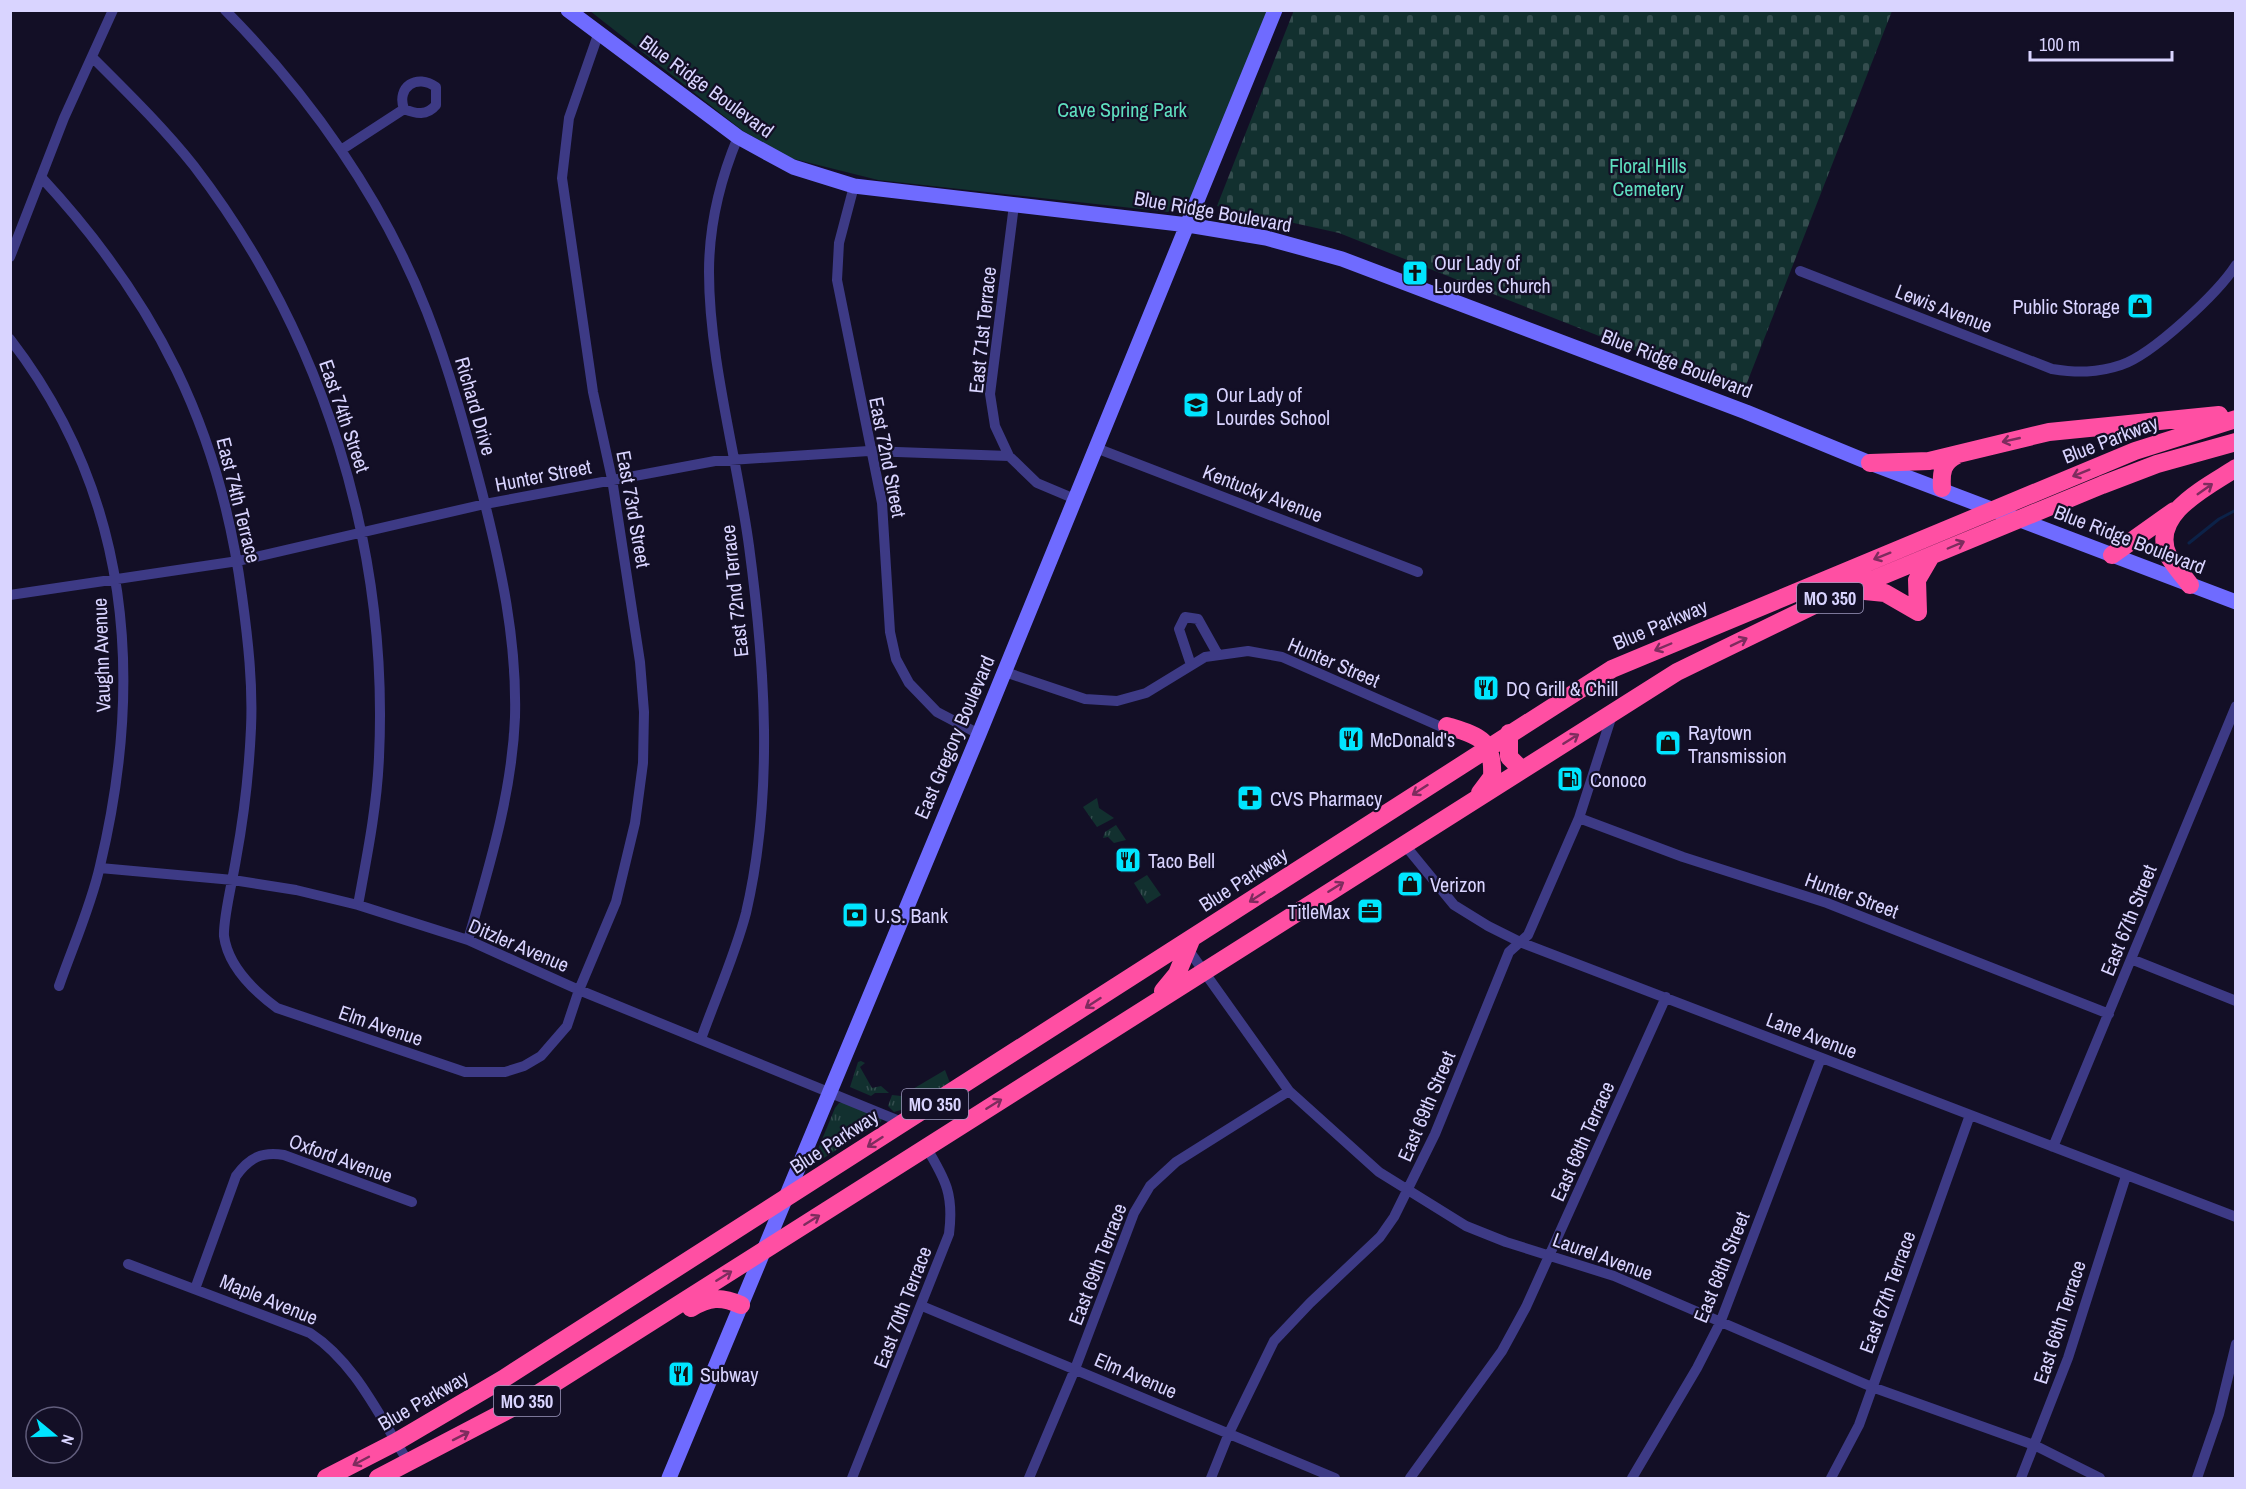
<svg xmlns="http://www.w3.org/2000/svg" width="2246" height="1489" font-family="'Archivo Narrow',sans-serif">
<defs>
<pattern id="grass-tufts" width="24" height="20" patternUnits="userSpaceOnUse" patternTransform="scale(1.5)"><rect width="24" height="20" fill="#12302f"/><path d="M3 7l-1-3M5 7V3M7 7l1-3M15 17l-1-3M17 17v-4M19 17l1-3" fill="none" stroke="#344d4e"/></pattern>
<pattern id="cemetery-stones" width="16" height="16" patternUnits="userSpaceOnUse" patternTransform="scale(1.5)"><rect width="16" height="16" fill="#12302f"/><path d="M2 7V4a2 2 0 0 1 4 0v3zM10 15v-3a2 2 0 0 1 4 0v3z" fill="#344d4e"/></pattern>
</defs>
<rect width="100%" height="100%" fill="#130f26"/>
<!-- grass -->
<path fill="url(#grass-tufts)" d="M1097 798 1099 808 1114 818 1097 827 1083 807Z
M1116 825 1126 840 1114 843 1108 837 1103 838 1105 832Z
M1147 875 1161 895 1147 904 1134 883Z
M861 1061 865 1063 860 1067 872 1088 881 1086 889 1093H875L871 1096 850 1087 858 1062Z
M945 1070 950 1083 915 1106 894 1112 888 1106 892 1095 901 1096Z
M846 1102 882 1117 881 1122 811 1166 835 1108 839 1103Z"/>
<!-- cemetery -->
<path fill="url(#cemetery-stones)" d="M1294 10H1892V11L1743 393 1339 233 1217 206Z"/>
<!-- green -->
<path fill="#12302f" d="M590 11H1267L1191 202 1177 205 1168 212 878 180 790 158 743 131Z"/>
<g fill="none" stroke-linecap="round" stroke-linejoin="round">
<!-- stream -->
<path stroke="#0c2248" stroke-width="3" d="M2189 543 2219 519 2236 510"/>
<!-- street -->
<path stroke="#3d3a85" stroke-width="10" d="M225 10C310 96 383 199 427 312 450 371 466 431 482 492 501 567 517 640 515 717 512 794 489 867 468 940
M92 57C127 92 163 127 194 166 323 334 389 546 379 757 377 807 367 856 358 905
M341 150 404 109C416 114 427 116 436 105V87C417 73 396 87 404 109
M41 177C156 301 220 428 242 596 248 640 253 684 251 728 249 772 244 816 236 859 233 879 223 918 224 936 228 966 254 991 277 1008L465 1072H505L524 1066 541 1056 567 1026 579 990 616 902 635 823 643 763 644 712 640 662 612 479 593 392 562 178 569 118 599 32
M854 186 839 243 837 280 882 503 890 632 896 659 909 683 937 712 979 734
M10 257 64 118 113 10
M1800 271 2052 369C2077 373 2097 373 2121 365 2152 355 2218 293 2236 265
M10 339C130 495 145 678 100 866 91 906 73 946 59 986
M1096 448 1418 572
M1009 456 995 426 990 394 1014 205
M10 595 238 561 485 504 715 461 869 451 1009 456 1037 483 1075 499
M1191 665 1179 629 1185 617 1198 619 1217 653
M1005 672 1085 699 1117 701 1146 693 1205 657 1248 651 1282 657 1446 729
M1579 818 1683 857 1827 903 2109 1014
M1404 844 1454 905 1488 926 1520 942 2236 1217
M100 868 233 880 296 890 358 905 468 940 579 990 904 1123
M1185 945 1289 1091 1379 1172 1466 1226 1506 1242 1614 1276 1872 1387 2034 1445 2100 1478
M2131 959 2236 1001
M701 1039C716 997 735 955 746 913 774 793 765 666 749 546 737 457 709 360 709 272 709 225 720 180 738 137
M2053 1147 2236 706
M128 1264 310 1333C356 1363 380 1418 409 1463
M195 1289 236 1176C249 1158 262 1151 284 1155L412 1202
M922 1306 1335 1478
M852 1478 949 1234C954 1195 946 1180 926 1147
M1029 1478 1075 1369 1134 1213 1150 1186 1176 1162 1289 1091
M1211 1478 1229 1433 1274 1341 1310 1303 1380 1237 1394 1217 1435 1134 1509 952 1528 935 1579 818 1613 712
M1410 1478 1502 1351 1526 1307 1666 997
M1632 1478 1697 1368 1720 1323 1821 1058
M1831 1478 1859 1425 1970 1115
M2021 1478 2068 1358 2126 1176
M2197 1478 2219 1414 2236 1344"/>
<!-- secondary -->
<path stroke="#6f6bff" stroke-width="15" d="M568 10 738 137 793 167 854 186 1188 225 1266 238 1342 259 1746 412 1870 463 2236 602
M669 1478 979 734 1275 10"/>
<!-- highway -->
<path stroke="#ff4fa3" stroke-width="18" d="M1870 463 1929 461 2049 432 2219 415
M1942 488C1941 473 1942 462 1957 455
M2112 555 2174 511
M2190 585C2183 575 2174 566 2168 555 2149 514 2209 486 2236 468
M1855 590 1885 593 1918 612 1917 580 1931 556
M1447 726C1479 736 1494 739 1492 777L1480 793
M1509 733V757L1521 769
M1163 991 1177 974 1191 940
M691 1308C709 1297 721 1296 741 1305
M326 1478 396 1442 503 1379 1612 669 2135 451 2236 419
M378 1478 531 1398 1677 672 1831 597 2102 485 2157 464 2236 442"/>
</g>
<!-- one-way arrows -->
<defs><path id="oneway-shaft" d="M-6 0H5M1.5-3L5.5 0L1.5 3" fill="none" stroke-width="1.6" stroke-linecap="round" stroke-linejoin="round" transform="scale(1.5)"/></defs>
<g stroke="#7d2c5e">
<use href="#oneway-shaft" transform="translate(2011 440) rotate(167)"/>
<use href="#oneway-shaft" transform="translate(2081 473) rotate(158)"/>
<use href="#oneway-shaft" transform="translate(2205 489) rotate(-35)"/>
<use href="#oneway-shaft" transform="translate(1956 545) rotate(-23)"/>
<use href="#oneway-shaft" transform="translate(1882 556) rotate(158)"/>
<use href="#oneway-shaft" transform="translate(1739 642) rotate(-26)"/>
<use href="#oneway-shaft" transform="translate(1663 647) rotate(157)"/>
<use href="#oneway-shaft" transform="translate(1571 739) rotate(-32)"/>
<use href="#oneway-shaft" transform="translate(1420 790) rotate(147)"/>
<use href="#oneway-shaft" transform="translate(1336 887) rotate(-32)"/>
<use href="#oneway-shaft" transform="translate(1257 897) rotate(147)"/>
<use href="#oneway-shaft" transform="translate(1093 1003) rotate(147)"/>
<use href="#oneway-shaft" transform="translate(994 1104) rotate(-32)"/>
<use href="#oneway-shaft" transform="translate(875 1142) rotate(147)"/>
<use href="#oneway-shaft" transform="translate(812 1220) rotate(-32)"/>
<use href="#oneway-shaft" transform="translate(724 1276) rotate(-32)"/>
<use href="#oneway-shaft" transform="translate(461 1436) rotate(-27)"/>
<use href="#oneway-shaft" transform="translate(361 1461) rotate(152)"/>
</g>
<!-- icons -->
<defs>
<g id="church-square" transform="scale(1.35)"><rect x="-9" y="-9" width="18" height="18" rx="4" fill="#00e5ff" stroke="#130f26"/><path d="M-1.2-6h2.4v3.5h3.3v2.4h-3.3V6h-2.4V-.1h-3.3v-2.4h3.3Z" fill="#111"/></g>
<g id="shop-square" transform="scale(1.35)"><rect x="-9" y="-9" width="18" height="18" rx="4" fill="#00e5ff" stroke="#130f26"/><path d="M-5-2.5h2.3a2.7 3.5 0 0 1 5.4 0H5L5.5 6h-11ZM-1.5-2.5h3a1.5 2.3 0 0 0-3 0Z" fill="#111"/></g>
<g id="school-square" transform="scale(1.35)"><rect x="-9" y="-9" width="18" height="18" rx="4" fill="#00e5ff" stroke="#130f26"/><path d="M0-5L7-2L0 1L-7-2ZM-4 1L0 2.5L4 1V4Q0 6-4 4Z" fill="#111"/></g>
<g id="restaurant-square" transform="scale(1.35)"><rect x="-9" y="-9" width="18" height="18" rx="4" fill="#00e5ff" stroke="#130f26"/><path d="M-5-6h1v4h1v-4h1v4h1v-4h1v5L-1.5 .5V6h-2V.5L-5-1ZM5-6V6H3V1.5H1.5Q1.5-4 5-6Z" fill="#111"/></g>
<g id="fuel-square" transform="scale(1.35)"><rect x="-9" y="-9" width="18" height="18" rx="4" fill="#00e5ff" stroke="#130f26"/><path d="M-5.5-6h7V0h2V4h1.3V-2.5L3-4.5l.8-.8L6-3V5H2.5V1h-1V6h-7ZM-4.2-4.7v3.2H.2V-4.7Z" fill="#111"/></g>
<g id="pharmacy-square" transform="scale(1.35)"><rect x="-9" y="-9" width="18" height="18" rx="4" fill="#00e5ff" stroke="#130f26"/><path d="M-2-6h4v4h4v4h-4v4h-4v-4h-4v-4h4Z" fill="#111"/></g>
<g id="office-square" transform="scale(1.35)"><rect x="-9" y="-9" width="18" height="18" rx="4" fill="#00e5ff" stroke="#130f26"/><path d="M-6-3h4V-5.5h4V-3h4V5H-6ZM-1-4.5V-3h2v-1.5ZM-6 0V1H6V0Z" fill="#111"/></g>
<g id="bank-square" transform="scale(1.35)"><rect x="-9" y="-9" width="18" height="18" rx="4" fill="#00e5ff" stroke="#130f26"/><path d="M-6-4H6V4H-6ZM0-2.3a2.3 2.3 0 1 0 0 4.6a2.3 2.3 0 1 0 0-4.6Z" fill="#111"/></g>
</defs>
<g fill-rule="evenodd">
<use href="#church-square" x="1415" y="273"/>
<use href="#shop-square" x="2140" y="306"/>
<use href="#school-square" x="1196" y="405"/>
<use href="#restaurant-square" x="1486" y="688"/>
<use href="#restaurant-square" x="1351" y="739"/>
<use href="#shop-square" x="1668" y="743"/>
<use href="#fuel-square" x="1570" y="779"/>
<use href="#pharmacy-square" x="1250" y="798"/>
<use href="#restaurant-square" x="1128" y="860"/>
<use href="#shop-square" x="1410" y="884"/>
<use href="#office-square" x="1370" y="911"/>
<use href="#bank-square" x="855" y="915"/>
<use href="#restaurant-square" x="681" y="1374"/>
</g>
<g text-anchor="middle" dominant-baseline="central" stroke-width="4.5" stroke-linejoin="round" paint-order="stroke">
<!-- shield labels -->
<g fill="#130f26" stroke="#9e99be" stroke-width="1.5">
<rect x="1797" y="583" width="66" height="30" rx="4.5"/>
<rect x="902" y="1089" width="66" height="30" rx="4.5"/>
<rect x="494" y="1386" width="66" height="30" rx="4.5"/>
</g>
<g font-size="18" font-weight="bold" fill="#d9d4ff">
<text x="1830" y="598">MO 350</text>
<text x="935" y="1104">MO 350</text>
<text x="527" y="1401">MO 350</text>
</g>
<!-- street labels -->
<g font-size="20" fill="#d9d4ff" stroke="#130f26">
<text transform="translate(707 86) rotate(36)">Blue Ridge Boulevard</text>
<text transform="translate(1213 211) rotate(10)">Blue Ridge Boulevard</text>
<text transform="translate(1944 308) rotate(21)">Lewis Avenue</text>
<text transform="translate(982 330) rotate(-84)">East 71st Terrace</text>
<text transform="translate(1677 363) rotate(21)">Blue Ridge Boulevard</text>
<text transform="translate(476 406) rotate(74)">Richard Drive</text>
<text transform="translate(345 416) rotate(71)">East 74th Street</text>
<text transform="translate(2110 439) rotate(-21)">Blue Parkway</text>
<text transform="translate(888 457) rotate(79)">East 72nd Street</text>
<text transform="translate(543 475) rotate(-11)">Hunter Street</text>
<text transform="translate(1263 493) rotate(21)">Kentucky Avenue</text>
<text transform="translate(239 500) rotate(76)">East 74th Terrace</text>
<text transform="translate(634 509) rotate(80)">East 73rd Street</text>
<text transform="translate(2130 539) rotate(21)">Blue Ridge Boulevard</text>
<text transform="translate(734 591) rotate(-96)">East 72nd Terrace</text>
<text transform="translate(1660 624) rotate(-23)">Blue Parkway</text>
<text transform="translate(101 655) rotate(-92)">Vaughn Avenue</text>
<text transform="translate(1334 662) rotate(23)">Hunter Street</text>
<text transform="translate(954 737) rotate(-67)">East Gregory Boulevard</text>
<text transform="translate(1243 879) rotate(-33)">Blue Parkway</text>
<text transform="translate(1852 895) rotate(20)">Hunter Street</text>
<text transform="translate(2128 920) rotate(-68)">East 67th Street</text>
<text transform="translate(519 945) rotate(23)">Ditzler Avenue</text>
<text transform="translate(381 1025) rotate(19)">Elm Avenue</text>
<text transform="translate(1812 1035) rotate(21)">Lane Avenue</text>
<text transform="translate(1426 1106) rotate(-67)">East 69th Street</text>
<text transform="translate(834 1141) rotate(-33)">Blue Parkway</text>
<text transform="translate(1582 1141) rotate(-66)">East 68th Terrace</text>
<text transform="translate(341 1158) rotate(20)">Oxford Avenue</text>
<text transform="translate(1603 1256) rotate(20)">Laurel Avenue</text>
<text transform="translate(1097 1264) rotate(-69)">East 69th Terrace</text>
<text transform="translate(1721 1267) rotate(-68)">East 68th Street</text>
<text transform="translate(1887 1292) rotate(-70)">East 67th Terrace</text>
<text transform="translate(269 1299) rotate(22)">Maple Avenue</text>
<text transform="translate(902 1307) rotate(-69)">East 70th Terrace</text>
<text transform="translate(2059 1322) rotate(-72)">East 66th Terrace</text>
<text transform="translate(1136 1375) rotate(23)">Elm Avenue</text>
<text transform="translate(423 1400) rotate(-30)">Blue Parkway</text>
</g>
<!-- park labels -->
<g font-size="20" fill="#5fe0c0" stroke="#130f26">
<text x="1122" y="109">Cave Spring Park</text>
<text x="1648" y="165">Floral Hills<tspan x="1648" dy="23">Cemetery</tspan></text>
</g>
<!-- poi labels -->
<g font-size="20" fill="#d9d4ff" stroke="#130f26" text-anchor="start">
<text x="1434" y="262">Our Lady of<tspan x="1434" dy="23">Lourdes Church</tspan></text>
<text x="2120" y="306" text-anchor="end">Public Storage</text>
<text x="1216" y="394">Our Lady of<tspan x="1216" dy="23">Lourdes School</tspan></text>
<text x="1506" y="688">DQ Grill &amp; Chill</text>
<text x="1688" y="732">Raytown<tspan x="1688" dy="23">Transmission</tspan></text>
<text x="1370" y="739">McDonald's</text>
<text x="1590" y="779">Conoco</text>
<text x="1270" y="798">CVS Pharmacy</text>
<text x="1148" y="860">Taco Bell</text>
<text x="1430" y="884">Verizon</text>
<text x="1350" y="911" text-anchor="end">TitleMax</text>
<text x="874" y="915">U.S. Bank</text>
<text x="700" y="1374">Subway</text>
</g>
</g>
<!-- border -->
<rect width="2246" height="1489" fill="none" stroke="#d9d4ff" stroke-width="24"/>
<!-- north arrow -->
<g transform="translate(54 1435) rotate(109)"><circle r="28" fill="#130f26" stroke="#625e7d" stroke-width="1.5"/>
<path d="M0-4.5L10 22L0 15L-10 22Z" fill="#00e5ff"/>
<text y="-9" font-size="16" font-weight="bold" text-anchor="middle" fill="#d9d4ff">N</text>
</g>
<!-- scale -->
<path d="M2030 51v9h142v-9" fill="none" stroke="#d9d4ff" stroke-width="3"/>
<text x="2039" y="51" font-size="18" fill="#d9d4ff" stroke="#130f26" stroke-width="4.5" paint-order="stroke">100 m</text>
</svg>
